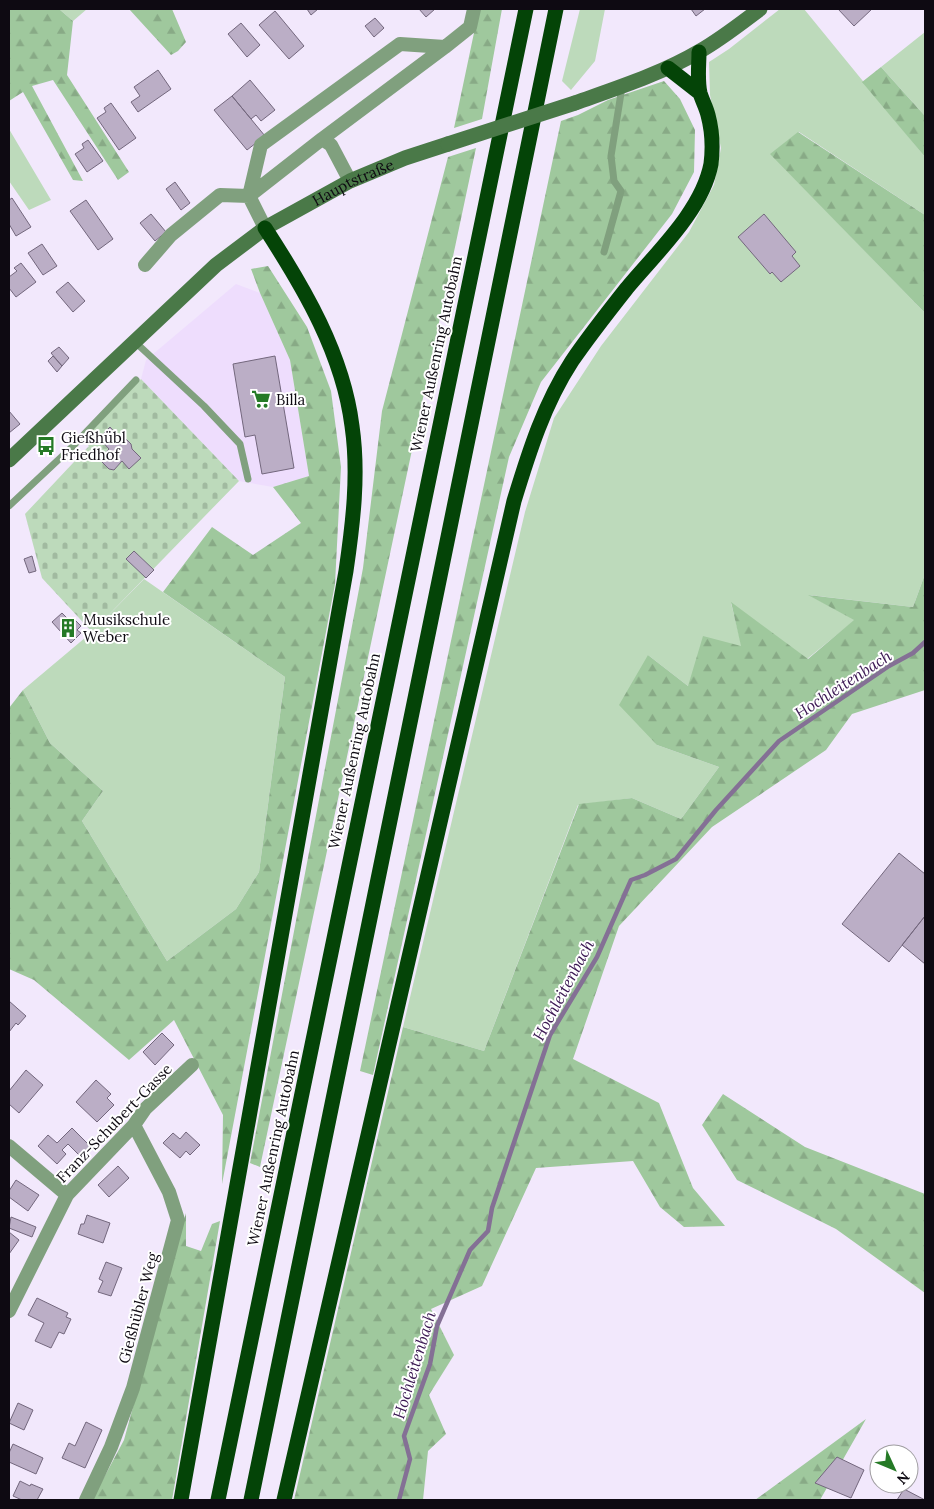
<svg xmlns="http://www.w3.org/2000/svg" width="934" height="1509" font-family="Lora,serif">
<defs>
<pattern id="forest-firs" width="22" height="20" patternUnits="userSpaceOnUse" patternTransform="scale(1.25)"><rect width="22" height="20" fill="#9fc89d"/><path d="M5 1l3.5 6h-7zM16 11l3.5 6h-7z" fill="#88aa86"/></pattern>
<pattern id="cemetery-stones" width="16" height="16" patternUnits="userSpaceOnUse" patternTransform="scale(1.25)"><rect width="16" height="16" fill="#bddabb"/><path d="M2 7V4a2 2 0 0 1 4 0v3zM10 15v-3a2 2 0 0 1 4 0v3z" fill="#a1baa0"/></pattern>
</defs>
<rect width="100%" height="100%" fill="#f2e8fc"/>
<!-- built -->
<path fill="#eeddfd" d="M236 284 260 293 290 360 309 476 273 487 239 481 141 379 146 360Z"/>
<!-- green -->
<path fill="#bddabb" d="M59 9H87L73 21Z
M580 9H605L595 61 571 90 562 81Z
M780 9H804L925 157V215L799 132 771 154 925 313V574L913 607 809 595 855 620 807 659 731 603 742 647 688 686 648 655 657 745 719 767 681 819 632 798 578 805 484 1051 403 1027 525 512 554 418 601 346 689 232 714 185 721 148 710 95 709 62 729 49Z
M925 32V116L881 67Z
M9 129 51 200 29 210 9 181Z
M144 579 285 677 259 872 236 909 167 961 82 821 103 791 50 743 23 690 92 632Z"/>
<!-- forest -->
<path fill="url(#forest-firs)" d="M9 9H59L73 21 67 75 129 172 118 180 53 80 32 86 83 181 73 180 23 92 9 101Z
M129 9H172L186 42 178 51 171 55Z
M479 9H502L482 119 454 128Z
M881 67 925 116V157L862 82Z
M664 81 680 99 695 130 694 172 672 214 541 382 509 457 373 1075 360 1071 561 121 578 115 608 100Z
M798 132 925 215V313L770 154Z
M476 148 260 1167 250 1163 363 568 382 411 448 157Z
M268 266 307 327 331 391 341 467 335 584 222 1184 223 1115 174 1020 129 1060 34 980 9 969V708L23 690 50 743 103 791 82 821 167 961 236 909 259 872 285 677 163 592 212 527 253 555 301 523 273 487 309 476 290 360 260 293 251 269Z
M925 574V690L852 714 826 750 712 827 619 926 573 1059 659 1103 693 1188 725 1226 684 1227 660 1207 633 1161 536 1168 482 1286 431 1309 454 1355 429 1395 446 1434 428 1451 423 1500H294L403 1027 484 1051 579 804 632 798 681 819 719 767 657 745 619 705 648 655 688 686 703 636 741 646 731 602 808 659 854 620 808 595 913 607Z
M723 1094 805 1147 925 1194V1293L836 1229 737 1180 702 1125Z
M186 1213V1246L201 1251 212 1224 220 1221 172 1500H92L124 1440Z
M866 1419 820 1500H755Z"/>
<!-- cemetery -->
<path fill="url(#cemetery-stones)" d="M141 379 239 481 92 632 42 578 25 514 89 446 83 440Z"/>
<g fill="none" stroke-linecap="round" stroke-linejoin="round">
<!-- stream -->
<path stroke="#847095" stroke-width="4.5" d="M399 1500 410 1459 404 1436 430 1364 437 1326 470 1250 488 1231 492 1208 550 1035 597 957 631 880 645 875 676 859 716 810 779 741 889 666 913 653 925 642"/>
</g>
<!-- building -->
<path fill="#bbaec6" stroke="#73677d" d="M307 9H318L311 15Z
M419 9H435L426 17Z
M691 9H705L696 16Z
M838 9H872L854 26Z
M275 11 304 46 289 59 259 25Z
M375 18 384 28 374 37 365 26Z
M241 23 260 45 247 57 228 34Z
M158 70 171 89 138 112 131 102 140 96 134 87Z
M250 80 275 110 261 121 256 115 251 119 232 96Z
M232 96 265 136 247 150 214 110Z
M111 103 136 138 119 150 97 118 106 112 104 108Z
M88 140 103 161 87 172 75 154 84 148 82 144Z
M175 182 190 203 181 210 166 189Z
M12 198 31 227 16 236 9 224V200Z
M86 200 113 239 98 250 70 211Z
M151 214 166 232 155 241 140 223Z
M764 214 796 252 792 256 800 266 781 282 772 272 770 274 738 237Z
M42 244 57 266 43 275 28 253Z
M21 263 36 282 16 297 9 288V277L17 271 14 268Z
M68 282 85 301 73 312 56 292Z
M59 347 69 358 62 366 51 353Z
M53 356 62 366 57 372 48 361Z
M275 356 294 468 262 474 255 435 245 437 233 364Z
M9 411 20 424 9 433Z
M110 427 118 436 124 437 131 444 132 449 141 458 129 469 122 461 114 470 109 469 102 462 101 457 109 449 99 438Z
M134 551 154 570 146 578 126 559Z
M32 556 36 571 29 573 24 559Z
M62 613 70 621 73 618 81 626 77 630 81 633 71 643 52 622Z
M899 853 925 874V916L889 962 842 924Z
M925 916V964L902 945Z
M9 1001 26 1016 18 1025 16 1023 9 1032Z
M162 1033 174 1045 155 1065 143 1052Z
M26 1070 43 1085 19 1113 9 1104V1091Z
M96 1080 111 1094 107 1098 114 1105 97 1122 76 1102Z
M72 1128 90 1146 80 1156 68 1144 62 1150 66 1154 57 1164 38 1146 48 1135 57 1143Z
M186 1132 200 1145 190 1155 186 1151 180 1158 163 1143 173 1133 180 1139Z
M118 1166 129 1178 109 1197 98 1185Z
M16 1180 39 1195 28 1211 9 1197V1191Z
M87 1215 110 1223 103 1243 78 1234 81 1224H84Z
M11 1217 36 1227 32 1237 9 1228Z
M9 1232 19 1240 9 1254Z
M106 1262 122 1268 111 1296 98 1292 103 1281 99 1279Z
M37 1298 68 1313 66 1317 71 1319 64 1334 59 1332 51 1348 35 1341 44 1323 28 1315Z
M18 1403 33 1410 24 1430 9 1423Z
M86 1422 102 1430 85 1468 62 1458 69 1443 75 1446Z
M13 1444 43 1458 36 1474 9 1462V1453Z
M837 1457 864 1470 851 1498 815 1483Z
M20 1481 30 1486 31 1484 43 1489 37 1500H22L13 1496Z
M904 1489 925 1500H897Z"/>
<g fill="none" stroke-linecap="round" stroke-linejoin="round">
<!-- lane -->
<path stroke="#80a07e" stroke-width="7" d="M604 252 621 191 614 181 611 156 622 87
M134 341 204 406 240 444 248 479
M9 506 72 447 136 380"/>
<!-- street -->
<path stroke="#80a07e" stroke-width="14" d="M445 47 470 27 474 9
M265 228 249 196 322 139 331 145 350 181
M145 265 171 235 220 195 249 196 261 145 400 44 445 47 322 139
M9 1146 67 1195
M9 1311 67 1195 134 1125 145 1109 192 1065
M86 1500 111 1447 133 1388 178 1220 169 1192 134 1125"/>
<!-- secondary -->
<g stroke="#4a7948" stroke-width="15">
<path d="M575 103C617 88 661 74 700 51 721 39 740 24 760 9"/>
<path id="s1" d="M9 460 216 265 265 228 350 181 405 158 448 144"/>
</g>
<!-- highway -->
<path stroke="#044407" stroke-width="15" d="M668 68 700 93
M181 1500 346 571C353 523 359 474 352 426 343 354 304 288 265 228
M218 1500 526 9
M251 1500 556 9
M284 1500 514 501C529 452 544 404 572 361 589 336 608 312 627 288 656 253 702 211 711 164 713 148 712 130 708 115 706 107 702 100 700 93 697 80 699 65 699 52"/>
<!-- secondary-bridge -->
<path stroke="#4a7948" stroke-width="15" d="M448 144 575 103"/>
</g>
<!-- icons -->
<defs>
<g id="supermarket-bare" transform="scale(1.5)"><path d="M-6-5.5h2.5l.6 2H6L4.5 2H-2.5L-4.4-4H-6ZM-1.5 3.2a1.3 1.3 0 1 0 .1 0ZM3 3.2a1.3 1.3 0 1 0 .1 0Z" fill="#257a26" stroke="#fff" stroke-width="2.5" paint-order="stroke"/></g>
<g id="bus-bare" transform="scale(1.5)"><path d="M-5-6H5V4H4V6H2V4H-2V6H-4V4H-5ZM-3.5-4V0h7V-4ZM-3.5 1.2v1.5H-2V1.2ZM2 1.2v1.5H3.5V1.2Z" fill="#257a26" stroke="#fff" stroke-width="2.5" paint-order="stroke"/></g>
<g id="building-bare" transform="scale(1.5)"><path d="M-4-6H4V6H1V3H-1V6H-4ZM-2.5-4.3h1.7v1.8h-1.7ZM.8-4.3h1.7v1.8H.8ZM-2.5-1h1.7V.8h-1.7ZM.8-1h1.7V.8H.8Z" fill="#257a26" stroke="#fff" stroke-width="2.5" paint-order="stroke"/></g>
</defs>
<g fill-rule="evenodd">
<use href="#supermarket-bare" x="261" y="399"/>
<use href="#bus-bare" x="46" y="446"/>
<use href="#building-bare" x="68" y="628"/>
</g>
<g text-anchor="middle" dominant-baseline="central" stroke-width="4" stroke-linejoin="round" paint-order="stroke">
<!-- street labels -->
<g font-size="15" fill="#0e0a12" stroke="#fff">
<text stroke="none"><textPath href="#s1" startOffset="445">Hauptstraße</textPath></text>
<text transform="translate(436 354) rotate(-78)">Wiener Außenring Autobahn</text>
<text transform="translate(354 751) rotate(-78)">Wiener Außenring Autobahn</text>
<text transform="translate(114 1123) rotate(-46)">Franz-Schubert-Gasse</text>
<text transform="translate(273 1148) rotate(-78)">Wiener Außenring Autobahn</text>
<text transform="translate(138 1308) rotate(-75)">Gießhübler Weg</text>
</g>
<!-- poi labels -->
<g font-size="15" fill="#0e0a12" stroke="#fff" text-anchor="start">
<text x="276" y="399">Billa</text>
<text x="61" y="437">Gießhübl<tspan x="61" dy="17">Friedhof</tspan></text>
<text x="83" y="619">Musikschule<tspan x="83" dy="17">Weber</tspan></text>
</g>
<!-- water labels -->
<g font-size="16" font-style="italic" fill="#3a1752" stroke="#fff">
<text transform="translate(843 684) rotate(-33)">Hochleitenbach</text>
<text transform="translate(563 990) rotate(-62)">Hochleitenbach</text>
<text transform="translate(414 1365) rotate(-73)">Hochleitenbach</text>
</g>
</g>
<!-- border -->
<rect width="934" height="1509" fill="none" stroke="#0e0a12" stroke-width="20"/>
<!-- north arrow -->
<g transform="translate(894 1469) rotate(134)"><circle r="24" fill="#ffffff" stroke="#9f9da0"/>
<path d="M0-4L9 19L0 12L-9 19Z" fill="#257a26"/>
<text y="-8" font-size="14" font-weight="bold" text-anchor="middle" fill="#0e0a12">N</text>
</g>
</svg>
